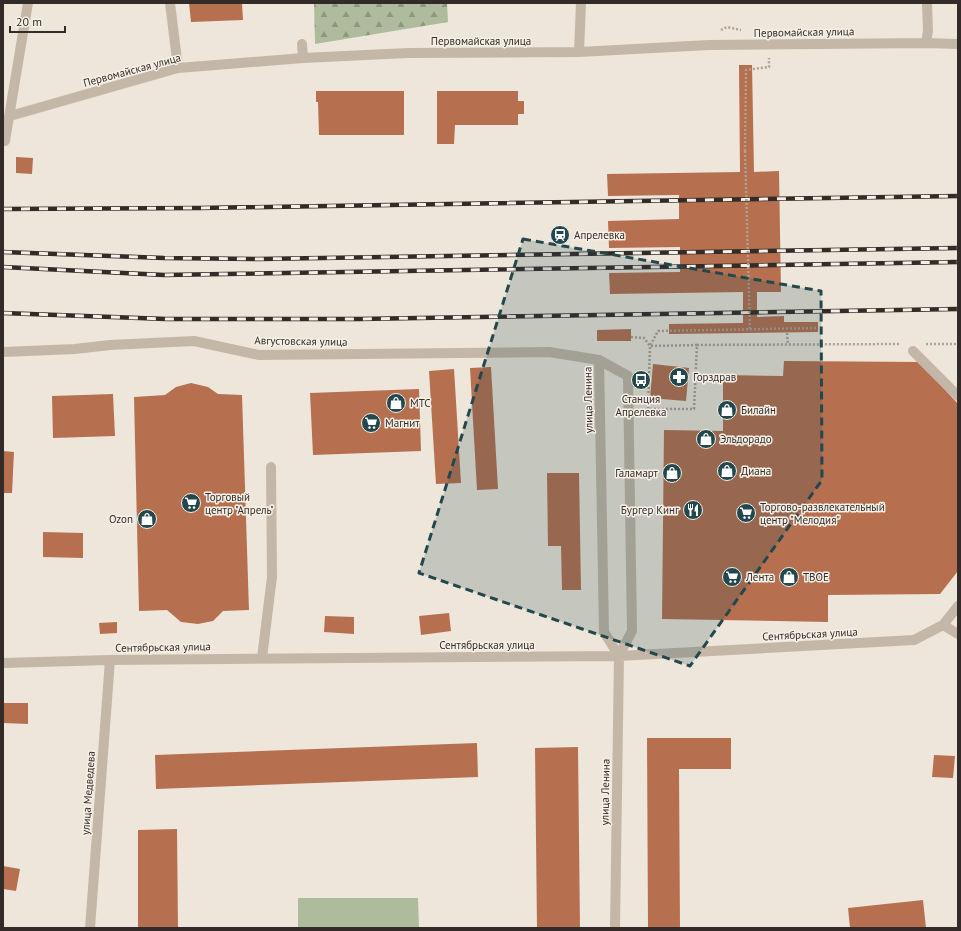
<svg xmlns="http://www.w3.org/2000/svg" width="961" height="931" font-family="'PT Sans',sans-serif">
<defs>
<pattern id="forest-firs" width="22" height="20" patternUnits="userSpaceOnUse"><rect width="22" height="20" fill="#aebb9c"/><path d="M5 1l3.5 6h-7zM16 11l3.5 6h-7z" fill="#8e987f"/></pattern>
</defs>
<rect width="100%" height="100%" fill="#eee6da"/>
<!-- forest -->
<path fill="url(#forest-firs)" d="M314 3H447L448 22 315 44Z"/>
<!-- pitch -->
<path fill="#aebb9c" d="M298 898H418L419 928H298Z"/>
<!-- building -->
<path fill="#b6704f" d="M189 3H242L243 20 191 22Z
M739 65H752L754 172 779 171 781 292H757V317L784 316V322H818V332L669 334V324L743 323V292L610 294 609 273 680 272V247L609 248 608 221 679 219V195L608 196 607 174 740 172Z
M316 91H404V135H319L318 102H316Z
M437 91H518V101H524V114H518V125H455L454 144H437Z
M16 157 33 158 32 174 16 173Z
M631 329V341H597V330Z
M784 361 920 362 958 404V571L940 594 828 595V622L662 619 664 430 723 431V375L783 376Z
M653 364 689 368 686 401 650 398Z
M491 367 498 489 477 490 470 368Z
M454 369 461 483 436 484 429 371Z
M191 383 208 387 218 394 242 395 249 610 223 611 213 621 198 624 181 622 167 610 139 611 134 397 165 395 176 387Z
M419 389 421 451 313 455 310 393Z
M113 394 115 436 53 438 52 396Z
M3 451 14 452 12 493H3Z
M547 473H579L581 590H562L561 546H548Z
M43 532 83 533V558L43 557Z
M449 613 451 631 421 635 419 616Z
M325 616 354 617V634L324 632Z
M117 622V633L100 634 99 623Z
M3 703H28V724L3 723Z
M647 738H731V769H679L680 928H648Z
M477 743 478 777 156 789 155 755Z
M578 747 580 928H537L535 748Z
M934 755 955 756 953 778 932 777Z
M177 829 178 928H138V830Z
M3 866 20 869 16 891 3 889Z
M923 900 926 928H850L848 908Z"/>
<g fill="none" stroke-linecap="round" stroke-linejoin="round">
<!-- path -->
<path stroke="#b0a192" stroke-width="2.5" stroke-dasharray="2 2" stroke-linecap="butt" d="M721 30 727 27 741 30
M745 151 746 70 769 67V58
M787 333 788 345
M631 337 644 338 650 346 658 331 818 328
M926 344H958
M697 345 650 346 648 409H694L697 345 901 344"/>
<!-- minor -->
<path stroke="#c4b7a8" stroke-width="10" d="M170 3 178 68
M926 43 928 31 927 3
M302 44 303 58
M579 52 581 3
M10 116 178 68 303 58 408 53 579 52 709 45 926 43 958 44
M5 141 28 3
M913 351 958 396
M3 352 75 349 110 345 194 341 259 355 549 352 599 360 628 376 632 631 619 656 615 928
M599 360 604 632 619 656
M943 625 958 634
M262 658 272 577 271 467
M3 663 110 660 619 656 914 640 943 625 958 606
M90 928 110 660"/>
<!-- rail casing -->
<g stroke="#322b27" stroke-width="4.5">
<path id="rail" d="M3 209 200 208 958 196
M3 252 164 258 259 259 958 248
M3 267 164 275 958 262
M3 313 166 319H359L958 309"/>
</g>
<!-- rail -->
<use href="#rail" stroke="#f6f0e6" stroke-width="3" stroke-dasharray="9" stroke-linecap="butt"/>
<!-- path-bridge -->
<path stroke="#b0a192" stroke-width="2.5" stroke-dasharray="2 2" stroke-linecap="butt" d="M745 151 750 330"/>
</g>
<!-- marked area -->
<path fill="#22484e" fill-opacity="0.2" stroke="#22484e" stroke-width="3" stroke-dasharray="8 5" stroke-linejoin="round" d="M523 239 821 291 822 480 690 666 419 573Z"/>
<!-- icons -->
<defs>
<g id="station-disc" transform="scale(1)"><circle r="9.5" fill="#22484e" stroke="#f6f0e6"/><path d="M-3-6H3Q5-6 5-4V2Q5 4 3 4L4.5 6H3L1.5 4h-3L-3 6H-4.5L-3 4Q-5 4-5 2V-4Q-5-6-3-6ZM-3.5-4v3h7v-3ZM-3.5 1v1.5H-2V1ZM2 1v1.5H3.5V1Z" fill="#fff"/></g>
<g id="pharmacy-disc" transform="scale(1)"><circle r="9.5" fill="#22484e" stroke="#f6f0e6"/><path d="M-2-6h4v4h4v4h-4v4h-4v-4h-4v-4h4Z" fill="#fff"/></g>
<g id="bus-disc" transform="scale(1)"><circle r="9.5" fill="#22484e" stroke="#f6f0e6"/><path d="M-5-6H5V4H4V6H2V4H-2V6H-4V4H-5ZM-3.5-4V0h7V-4ZM-3.5 1.2v1.5H-2V1.2ZM2 1.2v1.5H3.5V1.2Z" fill="#fff"/></g>
<g id="shop-disc" transform="scale(1)"><circle r="9.5" fill="#22484e" stroke="#f6f0e6"/><path d="M-5-2.5h2.3a2.7 3.5 0 0 1 5.4 0H5L5.5 6h-11ZM-1.5-2.5h3a1.5 2.3 0 0 0-3 0Z" fill="#fff"/></g>
<g id="supermarket-disc" transform="scale(1)"><circle r="9.5" fill="#22484e" stroke="#f6f0e6"/><path d="M-6-5.5h2.5l.6 2H6L4.5 2H-2.5L-4.4-4H-6ZM-1.5 3.2a1.3 1.3 0 1 0 .1 0ZM3 3.2a1.3 1.3 0 1 0 .1 0Z" fill="#fff"/></g>
<g id="restaurant-disc" transform="scale(1)"><circle r="9.5" fill="#22484e" stroke="#f6f0e6"/><path d="M-5-6h1v4h1v-4h1v4h1v-4h1v5L-1.5 .5V6h-2V.5L-5-1ZM5-6V6H3V1.5H1.5Q1.5-4 5-6Z" fill="#fff"/></g>
</defs>
<g fill-rule="evenodd">
<use href="#station-disc" x="560" y="235"/>
<use href="#pharmacy-disc" x="679" y="377"/>
<use href="#bus-disc" x="641" y="380"/>
<use href="#shop-disc" x="396" y="403"/>
<use href="#shop-disc" x="727" y="410"/>
<use href="#supermarket-disc" x="371" y="423"/>
<use href="#shop-disc" x="706" y="439"/>
<use href="#shop-disc" x="727" y="471"/>
<use href="#shop-disc" x="672" y="473"/>
<use href="#supermarket-disc" x="191" y="503"/>
<use href="#restaurant-disc" x="693" y="510"/>
<use href="#supermarket-disc" x="746" y="513"/>
<use href="#shop-disc" x="147" y="519"/>
<use href="#supermarket-disc" x="732" y="577"/>
<use href="#shop-disc" x="789" y="577"/>
</g>
<g text-anchor="middle" dominant-baseline="central" stroke-width="3" stroke-linejoin="round" paint-order="stroke">
<!-- street labels -->
<g font-size="11" fill="#322b27" stroke="#f6f0e6">
<text transform="translate(804 32) rotate(-1)">Первомайская улица</text>
<text x="481" y="41">Первомайская улица</text>
<text transform="translate(132 70) rotate(-15)">Первомайская улица</text>
<text transform="translate(301 341) rotate(1)">Августовская улица</text>
<text transform="translate(588 400) rotate(-91)">улица Ленина</text>
<text transform="translate(810 634) rotate(-3)">Сентябрьская улица</text>
<text x="487" y="645">Сентябрьская улица</text>
<text transform="translate(163 647) rotate(-1)">Сентябрьская улица</text>
<text transform="translate(605 792) rotate(-89)">улица Ленина</text>
<text transform="translate(88 793) rotate(-86)">улица Медведева</text>
</g>
<!-- poi labels -->
<g font-size="11" fill="#322b27" stroke="#f6f0e6" text-anchor="start">
<text x="574" y="235">Апрелевка</text>
<text x="693" y="377">Горздрав</text>
<text x="641" y="399" text-anchor="middle">Станция<tspan x="641" dy="13">Апрелевка</tspan></text>
<text x="410" y="403">МТС</text>
<text x="741" y="410">Билайн</text>
<text x="385" y="423">Магнит</text>
<text x="720" y="439">Эльдорадо</text>
<text x="741" y="471">Диана</text>
<text x="658" y="473" text-anchor="end">Галамарт</text>
<text x="205" y="497">Торговый<tspan x="205" dy="13">центр "Апрель"</tspan></text>
<text x="760" y="507">Торгово-развлекательный<tspan x="760" dy="13">центр "Мелодия"</tspan></text>
<text x="679" y="510" text-anchor="end">Бургер Кинг</text>
<text x="133" y="519" text-anchor="end">Ozon</text>
<text x="746" y="577">Лента</text>
<text x="803" y="577">ТВОЕ</text>
</g>
</g>
<!-- border -->
<rect width="961" height="931" fill="none" stroke="#322b27" stroke-width="8"/>
<!-- scale -->
<path d="M10 26v6h55v-6" fill="none" stroke="#322b27" stroke-width="2"/>
<text x="16" y="26" font-size="12" fill="#322b27" stroke="#f6f0e6" stroke-width="3" paint-order="stroke">20 m</text>
</svg>
